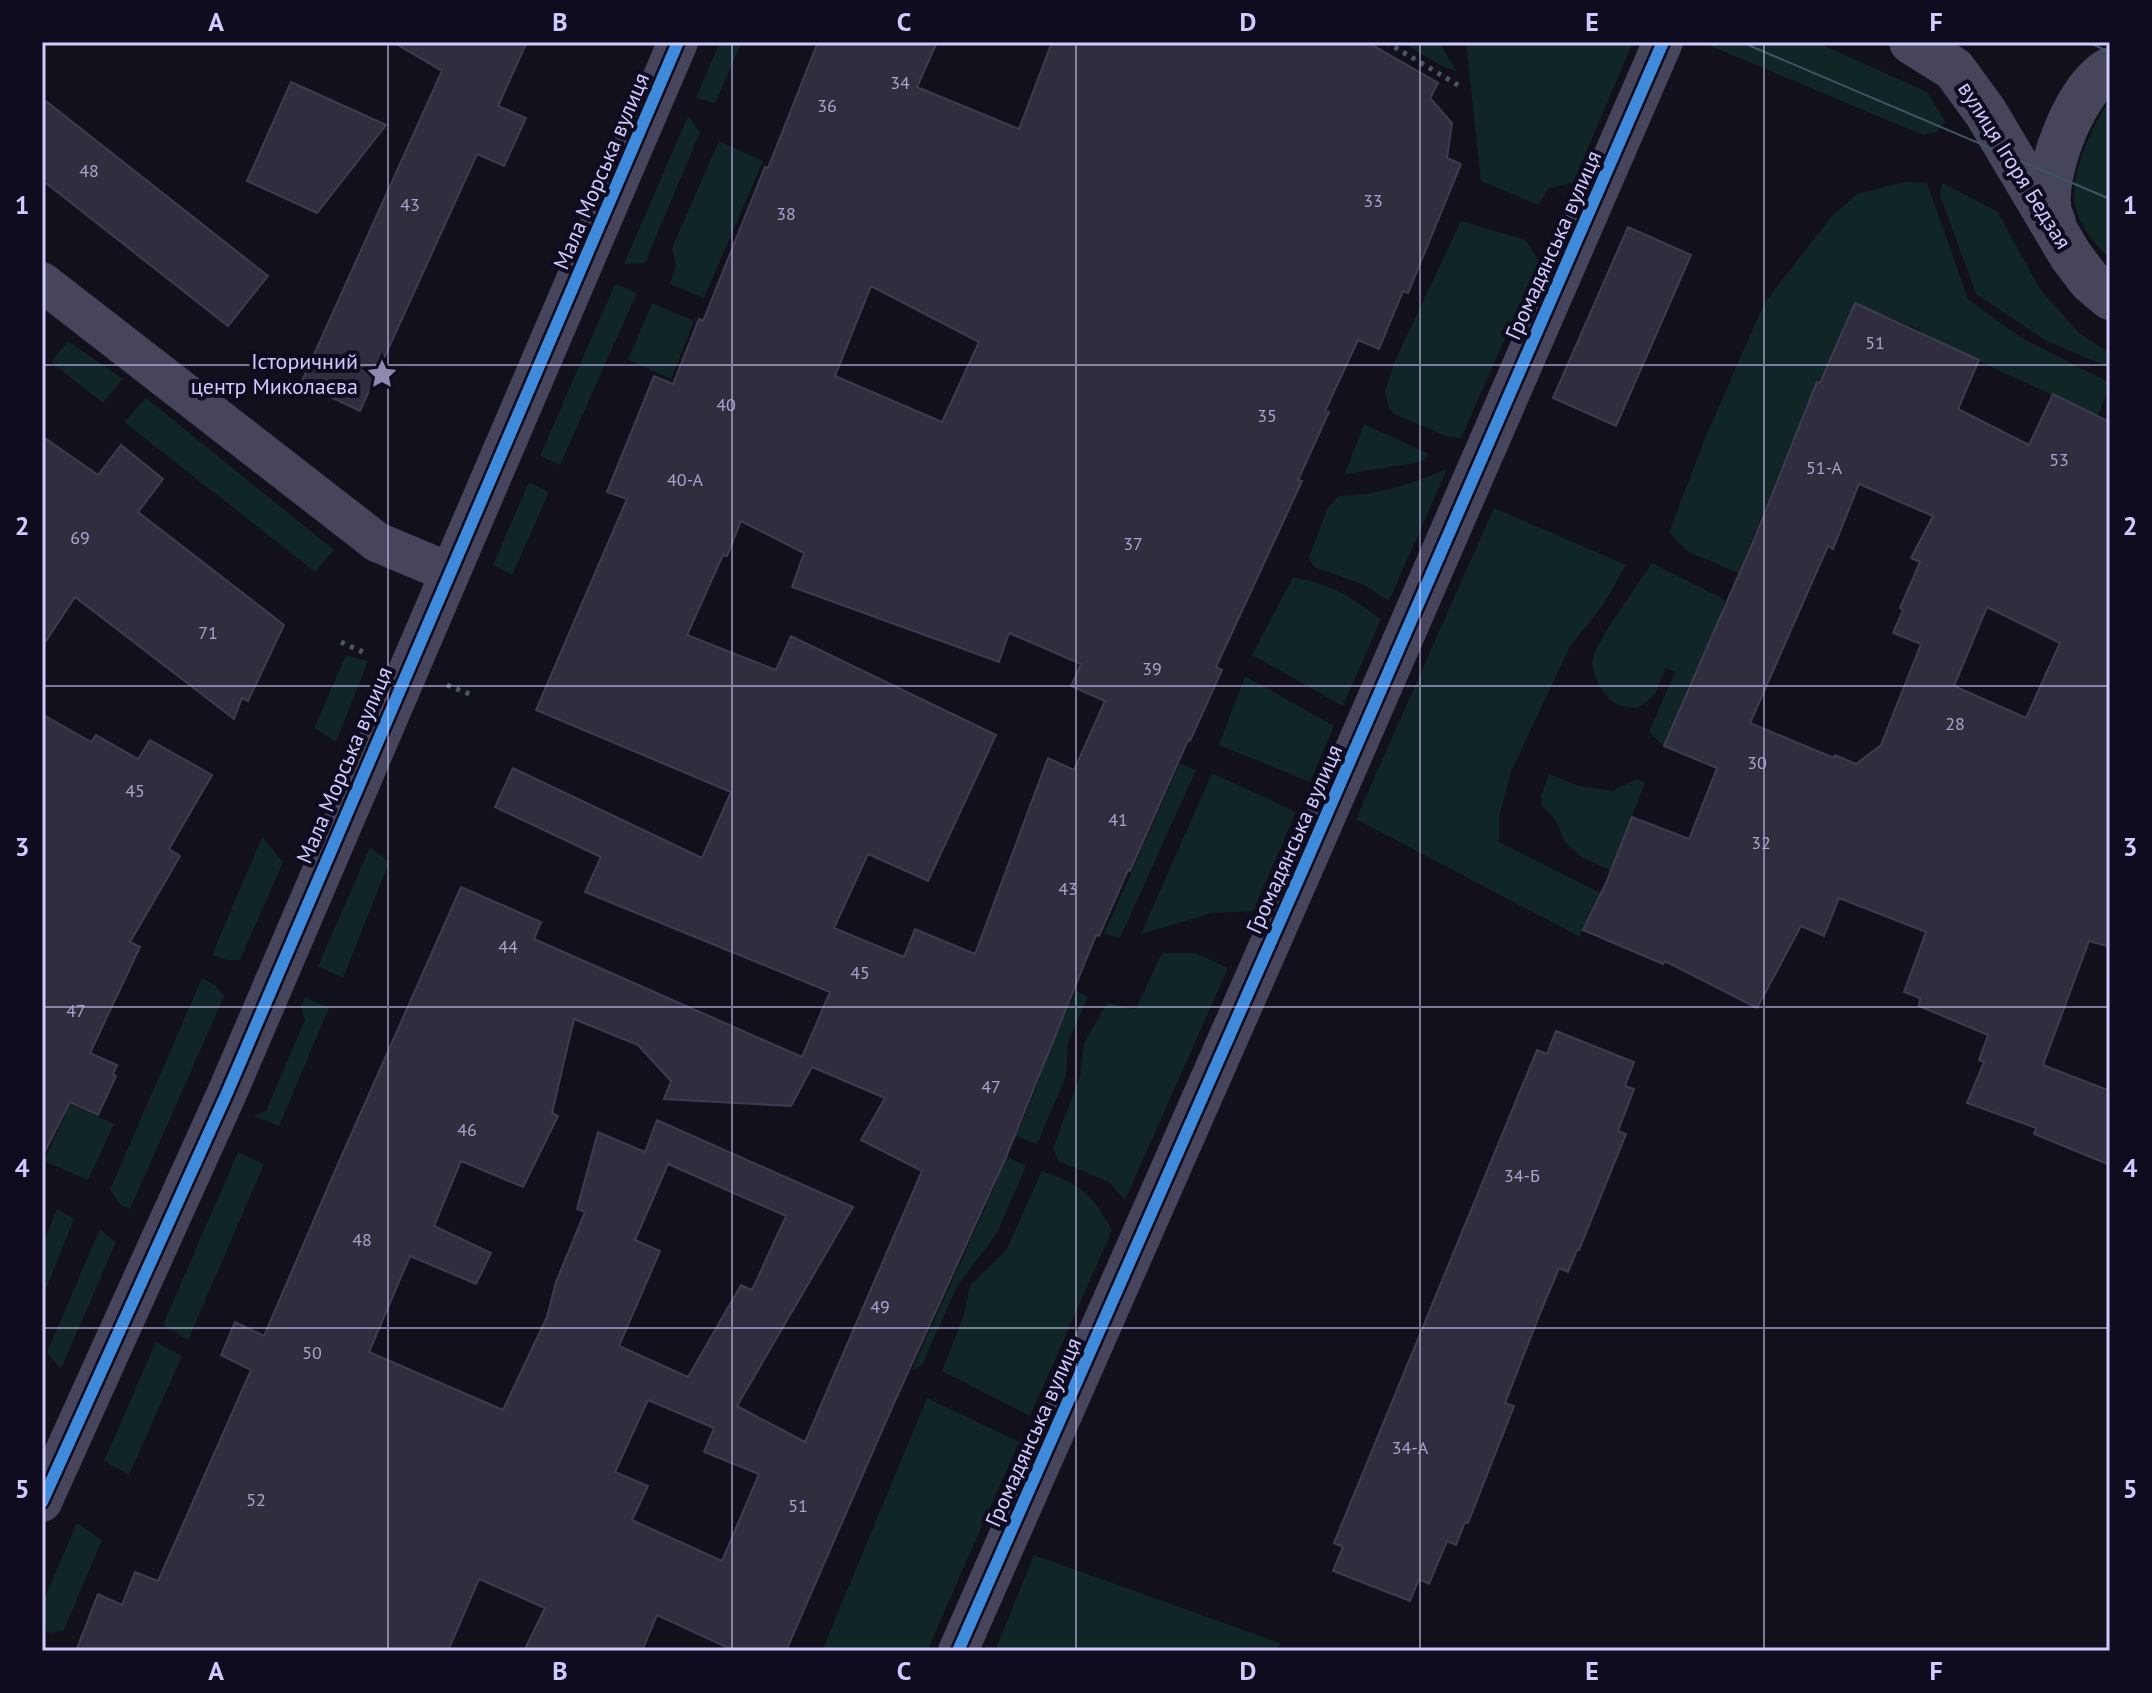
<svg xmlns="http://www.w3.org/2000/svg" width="2152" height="1693" font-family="'PT Sans',sans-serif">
<rect width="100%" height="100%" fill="#12101b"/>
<!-- green -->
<path fill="#102626" d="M720 42H742L715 103 696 98Z
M1402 42H1439L1456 71 1440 65Z
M1466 42H1633L1573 183 1549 188 1538 205 1481 181Z
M1701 42H1816L1927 92 1945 121 1937 132 1923 135Z
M2110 100V259C2071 220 2065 196 2086 145 2093 129 2099 114 2110 100Z
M688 116 700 132 645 263 624 264Z
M719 141 763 161 704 298 670 284 676 266 672 248Z
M1905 182 1927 183 1968 299 2020 337 2110 383 2098 416 1948 347 1917 329 1855 303 1825 372 1817 382 1738 573 1687 551 1669 532 1706 436 1765 302 1833 215 1857 194Z
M1942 183 1997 211 2040 289 2079 333 2110 353V368L2045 340 1976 294 1940 195Z
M1461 221 1526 240 1539 261 1461 438 1446 436 1394 414 1389 408 1385 392 1394 363Z
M615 284 637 293 560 465 540 456Z
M652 303 694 321 671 379 628 360Z
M68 341 123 379 103 403 51 362Z
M146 398 334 550 315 572 124 422Z
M1364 424 1429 454 1421 462 1345 474Z
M1447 469 1389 601 1364 585 1314 567 1309 558 1327 509 1338 496C1380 495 1408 485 1447 469Z
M529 482 549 492 512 575 493 565Z
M1494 508 1626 565 1603 605 1569 648 1511 772 1499 817V842L1600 893 1580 937 1356 819Z
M1652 563 1725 600 1712 639H1710L1664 746 1649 732 1675 672 1666 668 1654 696 1637 708C1632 707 1624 707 1619 705 1604 699 1590 674 1593 658 1597 640 1639 584 1652 563Z
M1293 577C1330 584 1352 597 1381 619L1343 706 1252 655Z
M346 655 368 661 336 742 314 728Z
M1245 676 1334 726 1310 782 1219 745Z
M1180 763 1196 770 1120 938 1104 934Z
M1212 773 1296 812 1253 911 1212 913 1141 934Z
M1549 774 1579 786 1613 791 1636 779 1645 782 1617 856 1618 857 1610 870 1581 857 1565 842 1556 821 1542 806 1541 796Z
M262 837 283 862 240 960H227L212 955Z
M370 847 389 862 343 978 318 966Z
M1162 953H1195L1228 968 1125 1200 1109 1182 1058 1161 1053 1148 1080 1077 1084 1043 1107 1003 1136 1009Z
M202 978 215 985 224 996 130 1209 120 1204 110 1190Z
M1076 991 1088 997 1068 1042 1066 1076 1037 1144 1013 1135 1015 1126 1020 1127 1040 1079V1070Z
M305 997 329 1008 279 1126 254 1116 266 1111 305 1020 301 1006Z
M70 1104 114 1124 88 1180 44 1161Z
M238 1152 264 1164 188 1340 163 1325Z
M1004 1155 1026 1166 997 1233 957 1286 922 1365 912 1370 996 1184Z
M1042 1171C1084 1187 1089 1191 1112 1230L1030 1416 942 1371 965 1312 970 1285 1007 1249Z
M57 1209 74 1219 42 1299V1246Z
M100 1229 116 1242 61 1369 47 1352Z
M156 1342 182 1356 129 1475 104 1461Z
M927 1398 1019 1442 927 1651H822Z
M77 1523 102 1540 64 1630 51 1633 42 1630V1604Z
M1034 1555 1280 1643 1276 1651H995Z"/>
<!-- building -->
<path fill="#302e3e" stroke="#3e3a50" stroke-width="2" fill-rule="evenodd" d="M393 42H527L498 106 526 118 504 166 477 154 360 411 301 383 442 71Z
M818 42H937L917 87 1019 129 1052 42H1367L1438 83 1430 98 1452 123 1447 158 1461 164 1408 293 1403 291 1379 349 1358 340 1325 411 1329 412 1298 480 1302 481 1216 667 1222 670 1190 741 1188 740 1130 871 1128 870 1099 936 1096 935 1006 1157 894 1403 786 1651H735L657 1615 642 1651H524L545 1608 479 1579 448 1651H76L98 1594 122 1605 135 1572 158 1581 251 1370 221 1355 235 1322 264 1336 338 1164 461 887 541 922 534 939 802 1057 830 992 585 892 601 857 495 807 513 768 702 858 731 792 536 710 627 499 607 492 654 376 673 384 699 319 703 321 765 167 768 168ZM871 286 979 342 942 422 835 376ZM741 521 804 553 792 587 999 662 1009 633 1081 664 1071 686 1105 701 1074 770 1048 758 975 954 915 929 904 957 834 928 868 854 928 881 996 735 791 636 776 670 687 635 723 555 727 556ZM574 1019 638 1045 671 1081 664 1099 791 1106 812 1067 885 1098 861 1140 922 1171 805 1442 737 1406 853 1207 657 1120 645 1152 598 1132 577 1209 585 1212 556 1282 547 1317 503 1410 369 1352 410 1256 476 1284 491 1253 434 1226 461 1161 523 1187 558 1116 552 1113ZM668 1164 786 1216 752 1290 741 1285 688 1377 619 1346 660 1251 635 1240ZM648 1400 714 1428 704 1452 759 1474 722 1561 632 1520 648 1486 615 1472Z
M291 82 386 125 317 213 247 181Z
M42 98 268 276 228 326 42 180Z
M1628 227 1691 255 1616 426 1553 398Z
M1855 303 1979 360 1958 409 2029 445 2053 394 2110 422V947L2089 941 2043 1065 2110 1091V1165L2034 1134 2036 1128 1967 1103 1984 1062 1979 1060 1988 1035 1919 1006 1920 998 1904 992 1926 932 1839 898 1824 936 1801 926 1757 1008 1665 961 1663 964 1583 930 1606 883 1632 817 1689 839 1717 768 1664 746 1753 542 1817 382 1820 383ZM1859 484 1933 516 1911 558 1920 562 1900 608 1903 610 1893 633 1921 644 1881 745 1856 764 1835 755 1834 758 1750 723 1828 546 1833 549ZM1987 607 2060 643 2026 718 1954 686Z
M42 436 98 475 121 445 163 479 138 512 284 625 248 701 242 698 234 719 75 597 42 647Z
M42 714 91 742 96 735 138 759 150 740 212 775 169 849 180 856 130 942 140 947 90 1053 117 1065 113 1074 116 1076 98 1115 70 1102 42 1157Z
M1556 1031 1634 1062 1625 1086 1634 1089 1618 1131 1626 1134 1579 1250H1577L1568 1272 1559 1268 1541 1311 1505 1403 1514 1406 1468 1523 1465 1522 1456 1545 1447 1541 1429 1584 1419 1579 1410 1601 1333 1571 1343 1547 1334 1543 1537 1050 1547 1054Z"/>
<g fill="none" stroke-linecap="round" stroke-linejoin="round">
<!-- path -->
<path stroke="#485764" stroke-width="5" stroke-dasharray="4 6" stroke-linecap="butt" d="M1386 42 1463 88
M341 642 367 654
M447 685 472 695"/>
<!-- minor -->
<path stroke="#46455c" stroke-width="40" d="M42 282 377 542 448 572
M42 1502 227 1093 678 42
M958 1651 1305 864 1663 42"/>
<!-- tertiary -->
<path stroke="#46455c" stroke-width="44" d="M1911 42 1954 69 1986 113 2071 256 2090 281 2110 298
M2054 223C2052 218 2049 211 2049 205 2046 166 2076 88 2110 69"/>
<!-- tram -->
<path stroke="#3f5564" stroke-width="2" d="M1741 42 2110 199
M2087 42 2110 52"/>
<!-- cycleway casing -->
<g stroke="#0f0c1f" stroke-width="17">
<path id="cycleway" d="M42 1502 227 1093 678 42
M958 1651 1305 864 1663 42"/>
</g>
<!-- cycleway -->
<use href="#cycleway" stroke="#408adc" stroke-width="12"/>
</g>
<!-- grid -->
<path fill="none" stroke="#d0cbff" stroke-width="2" stroke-opacity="0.55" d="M388 42V1651M732 42V1651M1076 42V1651M1420 42V1651M1764 42V1651M42 365H2110M42 686H2110M42 1007H2110M42 1328H2110"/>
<!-- icons -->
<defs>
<g id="sight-bare" transform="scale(2.4)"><path d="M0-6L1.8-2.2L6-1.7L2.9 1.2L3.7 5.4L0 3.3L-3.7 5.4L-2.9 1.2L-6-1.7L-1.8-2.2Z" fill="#8e8aaf" stroke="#0f0c1f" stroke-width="2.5" paint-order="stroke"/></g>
</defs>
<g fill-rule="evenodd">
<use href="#sight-bare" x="382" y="374"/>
</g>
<g text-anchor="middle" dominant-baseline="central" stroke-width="8" stroke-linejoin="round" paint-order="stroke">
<!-- number labels -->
<g font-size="18" fill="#a8a4cf">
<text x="900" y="82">34</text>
<text x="827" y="105">36</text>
<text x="89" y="170">48</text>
<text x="1373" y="200">33</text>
<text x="410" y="204">43</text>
<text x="786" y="213">38</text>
<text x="1875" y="342">51</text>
<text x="726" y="404">40</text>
<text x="1267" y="415">35</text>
<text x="2059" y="459">53</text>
<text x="1824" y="467">51-А</text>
<text x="685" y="479">40-А</text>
<text x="80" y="537">69</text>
<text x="1133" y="543">37</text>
<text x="208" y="632">71</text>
<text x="1152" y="668">39</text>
<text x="1955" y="723">28</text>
<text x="1757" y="762">30</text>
<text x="135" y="790">45</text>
<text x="1118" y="819">41</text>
<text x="1761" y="842">32</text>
<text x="1068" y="888">43</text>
<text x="508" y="946">44</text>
<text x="860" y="972">45</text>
<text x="76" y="1010">47</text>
<text x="991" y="1086">47</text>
<text x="467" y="1129">46</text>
<text x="1522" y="1175">34-Б</text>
<text x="362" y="1239">48</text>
<text x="880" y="1306">49</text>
<text x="312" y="1352">50</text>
<text x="1410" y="1447">34-A</text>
<text x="256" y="1499">52</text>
<text x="798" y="1505">51</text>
</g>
<!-- street labels -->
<g font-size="22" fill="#d0cbff" stroke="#0f0c1f">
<text transform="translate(2015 165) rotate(58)">вулиця Ігоря Бедзая</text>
<text transform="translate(601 171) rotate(-67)">Мала Морська вулиця</text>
<text transform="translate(1553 245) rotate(-66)">Громадянська вулиця</text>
<text transform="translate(344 765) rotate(-67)">Мала Морська вулиця</text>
<text transform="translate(1294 839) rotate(-66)">Громадянська вулиця</text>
<text transform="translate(1033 1432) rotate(-66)">Громадянська вулиця</text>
</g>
<!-- poi labels -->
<g font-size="22" fill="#d0cbff" stroke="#0f0c1f" text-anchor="end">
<text x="358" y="361">Історичний<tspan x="358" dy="25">центр Миколаєва</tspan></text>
</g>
</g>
<!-- border -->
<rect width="2152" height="1693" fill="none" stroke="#0f0c1f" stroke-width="88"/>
<rect x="44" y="44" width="2064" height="1605" fill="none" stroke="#d0cbff" stroke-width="3"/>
<g font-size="26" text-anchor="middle" font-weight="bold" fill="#d0cbff">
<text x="216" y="31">A</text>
<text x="560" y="31">B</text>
<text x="904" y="31">C</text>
<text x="1248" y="31">D</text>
<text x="1592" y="31">E</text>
<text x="1936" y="31">F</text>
<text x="22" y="214">1</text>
<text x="2130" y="214">1</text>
<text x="22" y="535">2</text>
<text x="2130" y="535">2</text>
<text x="22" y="856">3</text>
<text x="2130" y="856">3</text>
<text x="22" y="1177">4</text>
<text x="2130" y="1177">4</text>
<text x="22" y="1498">5</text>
<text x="2130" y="1498">5</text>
<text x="216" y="1680">A</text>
<text x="560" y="1680">B</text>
<text x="904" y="1680">C</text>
<text x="1248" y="1680">D</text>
<text x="1592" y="1680">E</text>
<text x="1936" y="1680">F</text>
</g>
</svg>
